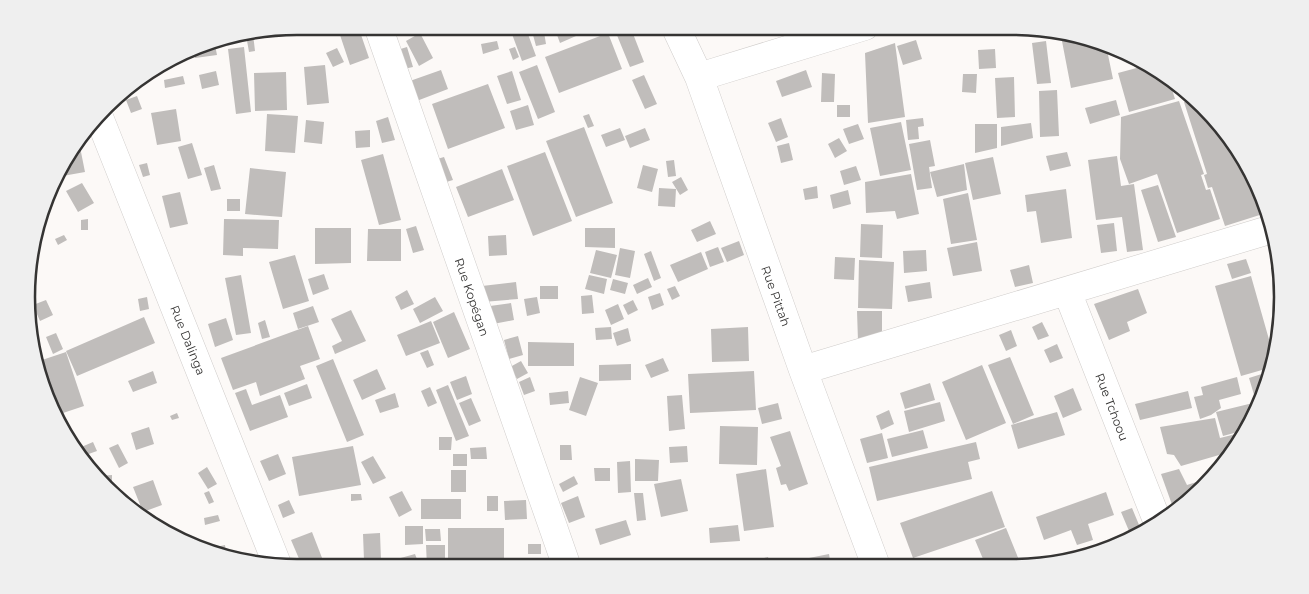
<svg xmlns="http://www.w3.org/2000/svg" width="1309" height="594" font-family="Montserrat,sans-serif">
<rect width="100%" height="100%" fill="#fcf9f7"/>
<!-- building -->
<path fill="#c0bdbb" d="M337 26H358L369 58 350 65Z
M454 26H473V27L456 32Z
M473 26H499L477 35Z
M509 26H525L536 56 522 61Z
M556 26H572L576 36 560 43 554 27Z
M617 26H630L644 62 630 67 614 28Z
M729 26H754V27L738 31Z
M544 32 546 44 536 46 533 35Z
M420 33 433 58 419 66 406 41Z
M608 33 622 69 559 93 545 57Z
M253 34 255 51 249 52 246 35Z
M1061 36 1106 45 1113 79 1071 88Z
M214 40 217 55 195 58 194 50 210 41Z
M916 40 922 59 903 65 897 46Z
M497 41 499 49 483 54 481 44Z
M1046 41 1051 83 1037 84 1032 43Z
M895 43 905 117 868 123 865 53Z
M244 47 251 112 236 114 228 49Z
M407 47 413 67 399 70 394 51Z
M515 47 519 57 513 60 509 49Z
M337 48 344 62 333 67 326 53Z
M995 49 996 68 979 69 978 50Z
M325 65 329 103 307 105 304 67Z
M537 65 555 112 538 119 519 72Z
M1144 66 1170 83 1175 99 1129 112 1118 73Z
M441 70 448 89 414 102 407 82Z
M806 70 812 87 782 97 776 81Z
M216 71 219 85 202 89 199 75Z
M512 71 521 100 507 104 497 76Z
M286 72 287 110 255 111 254 73Z
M822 73 835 74 834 102H821Z
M963 74H977L976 93 962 92Z
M644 75 657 104 645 109 632 80Z
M183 76 185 84 165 88 164 80Z
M1014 77 1015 117 997 118 995 78Z
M488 84 505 128 448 149 432 104Z
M1057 90 1059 136 1040 137 1039 91Z
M137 96 142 109 131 113 126 100Z
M1194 99 1203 105 1262 193 1266 213 1225 226 1212 187 1208 188 1204 175 1207 174 1184 102Z
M1116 100 1120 115 1090 124 1085 108Z
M1179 101 1204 174 1201 175 1206 190 1210 189 1220 219 1177 233 1157 174 1129 184 1120 159 1121 117Z
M528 105 534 125 516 130 510 111Z
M837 105H850V117H837Z
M176 109 181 141 157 145 151 113Z
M267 114 298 116 295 153 265 151Z
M589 114 594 126 588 128 583 116Z
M388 117 395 140 382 143 376 121Z
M781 118 788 137 776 142 768 123Z
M923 118 924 126 918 127 919 139 908 140 906 120Z
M306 120 324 122 322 144 304 142Z
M901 122 911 170 880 176 870 128Z
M1031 123 1033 138 1001 146V127Z
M858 124 864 139 849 144 843 129Z
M975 124H997V148L975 153Z
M584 127 613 203 576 217 546 141Z
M620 128 625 140 606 147 601 135Z
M645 128 650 140 630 148 625 136Z
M370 130V147L356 148 355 131Z
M839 138 847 151 835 158 828 144Z
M930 140 935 166 929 167 932 188 917 190 909 144Z
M79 142 85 172 57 177 62 162Z
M192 143 202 175 188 179 178 147Z
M789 143 793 160 781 163 777 146Z
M545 152 572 221 533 236 507 166Z
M1067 152 1071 166 1050 171 1046 156Z
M383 154 401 220 379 225 361 160Z
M1117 156 1121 186 1134 184 1143 250 1127 252 1122 217 1096 220 1088 160Z
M444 157 453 180 443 183 434 160Z
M993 157 1001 194 973 200 965 163Z
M674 160 676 176 668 177 666 161Z
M147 163 150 175 143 177 139 165Z
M964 164 967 190 937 197 930 172Z
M214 165 221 189 211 191 204 168Z
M643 165 658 169 652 192 637 188Z
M856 166 861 180 844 185 840 171Z
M250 168 286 172 282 217 245 214Z
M502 169 514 200 468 217 456 187Z
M911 174 919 214 897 219 895 211 866 213 865 182Z
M681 177 688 190 680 195 672 182Z
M82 183 94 203 78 212 66 191Z
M1158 185 1176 237 1158 242 1141 190Z
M817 186 818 198 805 200 803 189Z
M659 188 676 189 675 207 658 206Z
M1066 189 1072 238 1041 243 1036 211 1027 212 1025 195Z
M848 190 851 204 833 209 830 195Z
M180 192 188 224 170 228 162 196Z
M968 193 977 240 951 244 943 199Z
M227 199H240V211H227Z
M88 219V230H81V220Z
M224 219 279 220 278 249 243 248V256L223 255Z
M710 221 716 234 697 242 691 230Z
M1114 223 1117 251 1101 253 1097 225Z
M861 224 883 225 882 258 860 257Z
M416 226 424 250 413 253 406 229Z
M315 228H351V263L315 264Z
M585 228H615V248L585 247Z
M368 229H401V261H367Z
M64 235 67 240 58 245 55 239Z
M506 235 507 255 489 256 488 236Z
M739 241 744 255 727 262 721 248Z
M977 242 982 271 953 276 947 248Z
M718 247 724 262 710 267 705 252Z
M620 248 635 251 630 278 615 275Z
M596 250 617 255 611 278 590 273Z
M926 250 927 271 904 273 903 251Z
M651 251 661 278 654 281 644 254Z
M701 252 708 269 678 282 670 265Z
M295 255 309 301 283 309 269 262Z
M835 257 855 258 854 280 834 279Z
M1246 259 1251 273 1232 279 1227 264Z
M859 260 894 262 892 309 858 308Z
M1029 265 1033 283 1015 287 1010 270Z
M324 274 329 289 313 295 308 279Z
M241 275 251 333 236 335 225 278Z
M589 275 607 279 604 294 585 289Z
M1251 276 1272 350 1269 368 1241 376 1215 286Z
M648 278 652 287 637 294 633 285Z
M613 279 628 283 625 294 610 290Z
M516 282 518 299 483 302 482 286Z
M930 282 932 298 908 302 905 286Z
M540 286H558V299H540Z
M675 286 680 296 672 300 667 289Z
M1138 289 1147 313 1127 322 1130 331 1109 340 1094 304Z
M407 290 414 304 401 310 395 297Z
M660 293 664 305 652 310 648 297Z
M592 295 594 313 582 314 581 296Z
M147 297 149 309 140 311 138 299Z
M435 297 443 311 420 323 413 309Z
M537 297 540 313 527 316 524 299Z
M46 300 53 315 40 321 33 305Z
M633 300 638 310 628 315 623 305Z
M511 303 514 320 493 324 490 306Z
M618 304 624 319 611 325 605 310Z
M313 306 319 322 298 329 293 313Z
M351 310 366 341 335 354 332 346 342 341 331 319Z
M857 311H882V334L858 341Z
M454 312 470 349 448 358 433 322Z
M144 317 155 343 77 376 66 351Z
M226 318 233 340 215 347 208 324Z
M265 320 270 337 262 339 258 323Z
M431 321 440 343 406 356 397 335Z
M1042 322 1049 336 1038 340 1032 327Z
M308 326 320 359 300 366 305 379 260 396 256 382 233 390 221 358Z
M611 327 612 339 596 340 595 328Z
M748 327 749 361 712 362 711 329Z
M628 328 631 341 617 346 613 333Z
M1011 330 1017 346 1006 351 999 335Z
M56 333 63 349 53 354 46 337Z
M518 336 523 355 509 359 504 340Z
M528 342 574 343V366H528Z
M1057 344 1063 358 1050 363 1044 350Z
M428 350 434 365 427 368 420 353Z
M66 352 84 406 60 414 42 360Z
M1010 357 1034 415 1013 424 988 365Z
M663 358 669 371 651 378 645 365Z
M333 359 364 435 347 442 316 366Z
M521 361 528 373 517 379 510 367Z
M631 364V380L599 381V365Z
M982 365 1006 423 966 440 942 382Z
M377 369 386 389 362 400 353 380Z
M153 371 157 383 133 392 128 381Z
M754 371 756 410 690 413 688 374Z
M1268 372 1262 400 1258 408 1249 378Z
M466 376 472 394 457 400 450 382Z
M530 377 535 391 524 395 519 382Z
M580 377 598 383 586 416 569 410Z
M1237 377 1241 394 1219 400 1221 408 1211 415 1200 419 1194 397 1203 395 1201 387Z
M930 383 935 400 905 409 900 393Z
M307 384 312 398 289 406 284 393Z
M448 385 469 436 456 441 436 390Z
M430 387 437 403 428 407 421 391Z
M1073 388 1082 410 1063 418 1054 396Z
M246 389 252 405 280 395 288 417 250 431 235 393Z
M568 391 569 403 550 405 549 393Z
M1188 391 1192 408 1140 420 1135 404Z
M395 393 399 407 380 413 375 400Z
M682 395 685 429 669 431 667 396Z
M471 398 481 421 469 426 459 403Z
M940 402 945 421 909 432 904 411Z
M778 403 782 419 762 424 758 408Z
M1253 403 1255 413 1245 430 1223 436 1216 412Z
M889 410 894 424 881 430 876 416Z
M1057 412 1065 435 1018 449 1011 425Z
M177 413 179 418 172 420 170 416Z
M1215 418 1220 438 1244 432 1233 451 1181 466 1174 455 1167 454 1160 427Z
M62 420 70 434 66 436 59 422Z
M720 426 758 427 757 465 719 464Z
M149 427 154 444 136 450 131 433Z
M923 430 928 448 892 457 887 439Z
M790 431 808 484 789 491 786 484 781 485 776 468 781 466 770 437Z
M882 433 888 458 867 463 860 439Z
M439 437H452L451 450H439Z
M93 442 97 451 83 456 79 448Z
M976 442 980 459 968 462 972 479 877 501 869 467Z
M118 444 128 463 119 468 109 448Z
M560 445H571L572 460H560Z
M353 446 361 485 299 496 292 457Z
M687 446 688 462 670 463 669 447Z
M486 447 487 459H471L470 448Z
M278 454 286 474 269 481 260 461Z
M453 454H467V466H453Z
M373 456 386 478 373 484 361 462Z
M635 459 659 460 658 481H635Z
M630 461 631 492 618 493 617 462Z
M207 467 217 484 208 489 198 473Z
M594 468H610V481H595Z
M766 469 774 527 744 531 736 474Z
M1179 469 1187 485 1206 479 1207 482 1175 513 1161 474Z
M451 470H466V492H451Z
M112 475V493L99 476Z
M574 476 578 484 563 492 559 484Z
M681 479 688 511 661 517 654 484Z
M153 480 162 505 143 512 133 487Z
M209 491 214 502 209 504 204 493Z
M402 491 412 510 399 517 389 497Z
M992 491 1005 527 913 558 900 523Z
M1106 492 1114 515 1088 524 1093 540 1077 545 1071 530 1044 540 1036 517Z
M634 493H643L646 520 637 521Z
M351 494H361L362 500 351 501Z
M487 496H498V511H487Z
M578 496 585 517 569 523 561 503Z
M421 499H461V519H421Z
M289 500 295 513 283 518 278 505Z
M526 500 527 519 505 520 504 501Z
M1132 508 1142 532 1132 538 1121 512Z
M218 515 220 521 205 525 204 518Z
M626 520 631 535 600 545 595 529Z
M738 525 740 541 710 543 709 528Z
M405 526H423V544L405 545Z
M448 528H504V567H448Z
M1006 528 1021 565 986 566 975 540Z
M425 529H440L441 541H426Z
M312 532 324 563 313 568H303L291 540Z
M380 533 381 560H364L363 534Z
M1129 536 1131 539 1115 547 1114 543Z
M528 544H541V554H528Z
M225 545 226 553 217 552 216 547Z
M426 545H445V567H427Z
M415 554 420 567H400L397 559Z
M829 554 831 566H779V564Z
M768 557 771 566H750L749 562Z
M712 562 713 566H696Z"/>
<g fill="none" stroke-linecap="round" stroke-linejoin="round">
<!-- minor casing -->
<g stroke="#d0cdcb" stroke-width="29">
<path id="minor" d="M378 26 567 567
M675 26 699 77 803 370 876 566
M699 77 865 26
M99 117 277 564
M1067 291 1158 523
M803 370 1269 230"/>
</g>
<!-- minor -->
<use href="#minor" stroke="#fff" stroke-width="28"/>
</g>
<g text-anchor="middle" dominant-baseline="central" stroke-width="4" stroke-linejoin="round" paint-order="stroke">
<!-- street labels -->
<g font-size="12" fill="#353433" stroke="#fff">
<text transform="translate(776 296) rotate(70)">Rue Pittah</text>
<text transform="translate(472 297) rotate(71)">Rue Kopégan</text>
<text transform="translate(188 340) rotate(68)">Rue Dalinga</text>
<text transform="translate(1112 407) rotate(69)">Rue Tchoou</text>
</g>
</g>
<!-- crop -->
<path d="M0 0H1309V594H0ZM297 35H1012A262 262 0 0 1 1274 297V297A262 262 0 0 1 1012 559H297A262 262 0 0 1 35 297V297A262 262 0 0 1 297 35Z" fill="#efefef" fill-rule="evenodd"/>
<path fill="none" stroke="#353433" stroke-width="2.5" d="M297 35H1012A262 262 0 0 1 1274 297V297A262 262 0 0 1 1012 559H297A262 262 0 0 1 35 297V297A262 262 0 0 1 297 35Z"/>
</svg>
